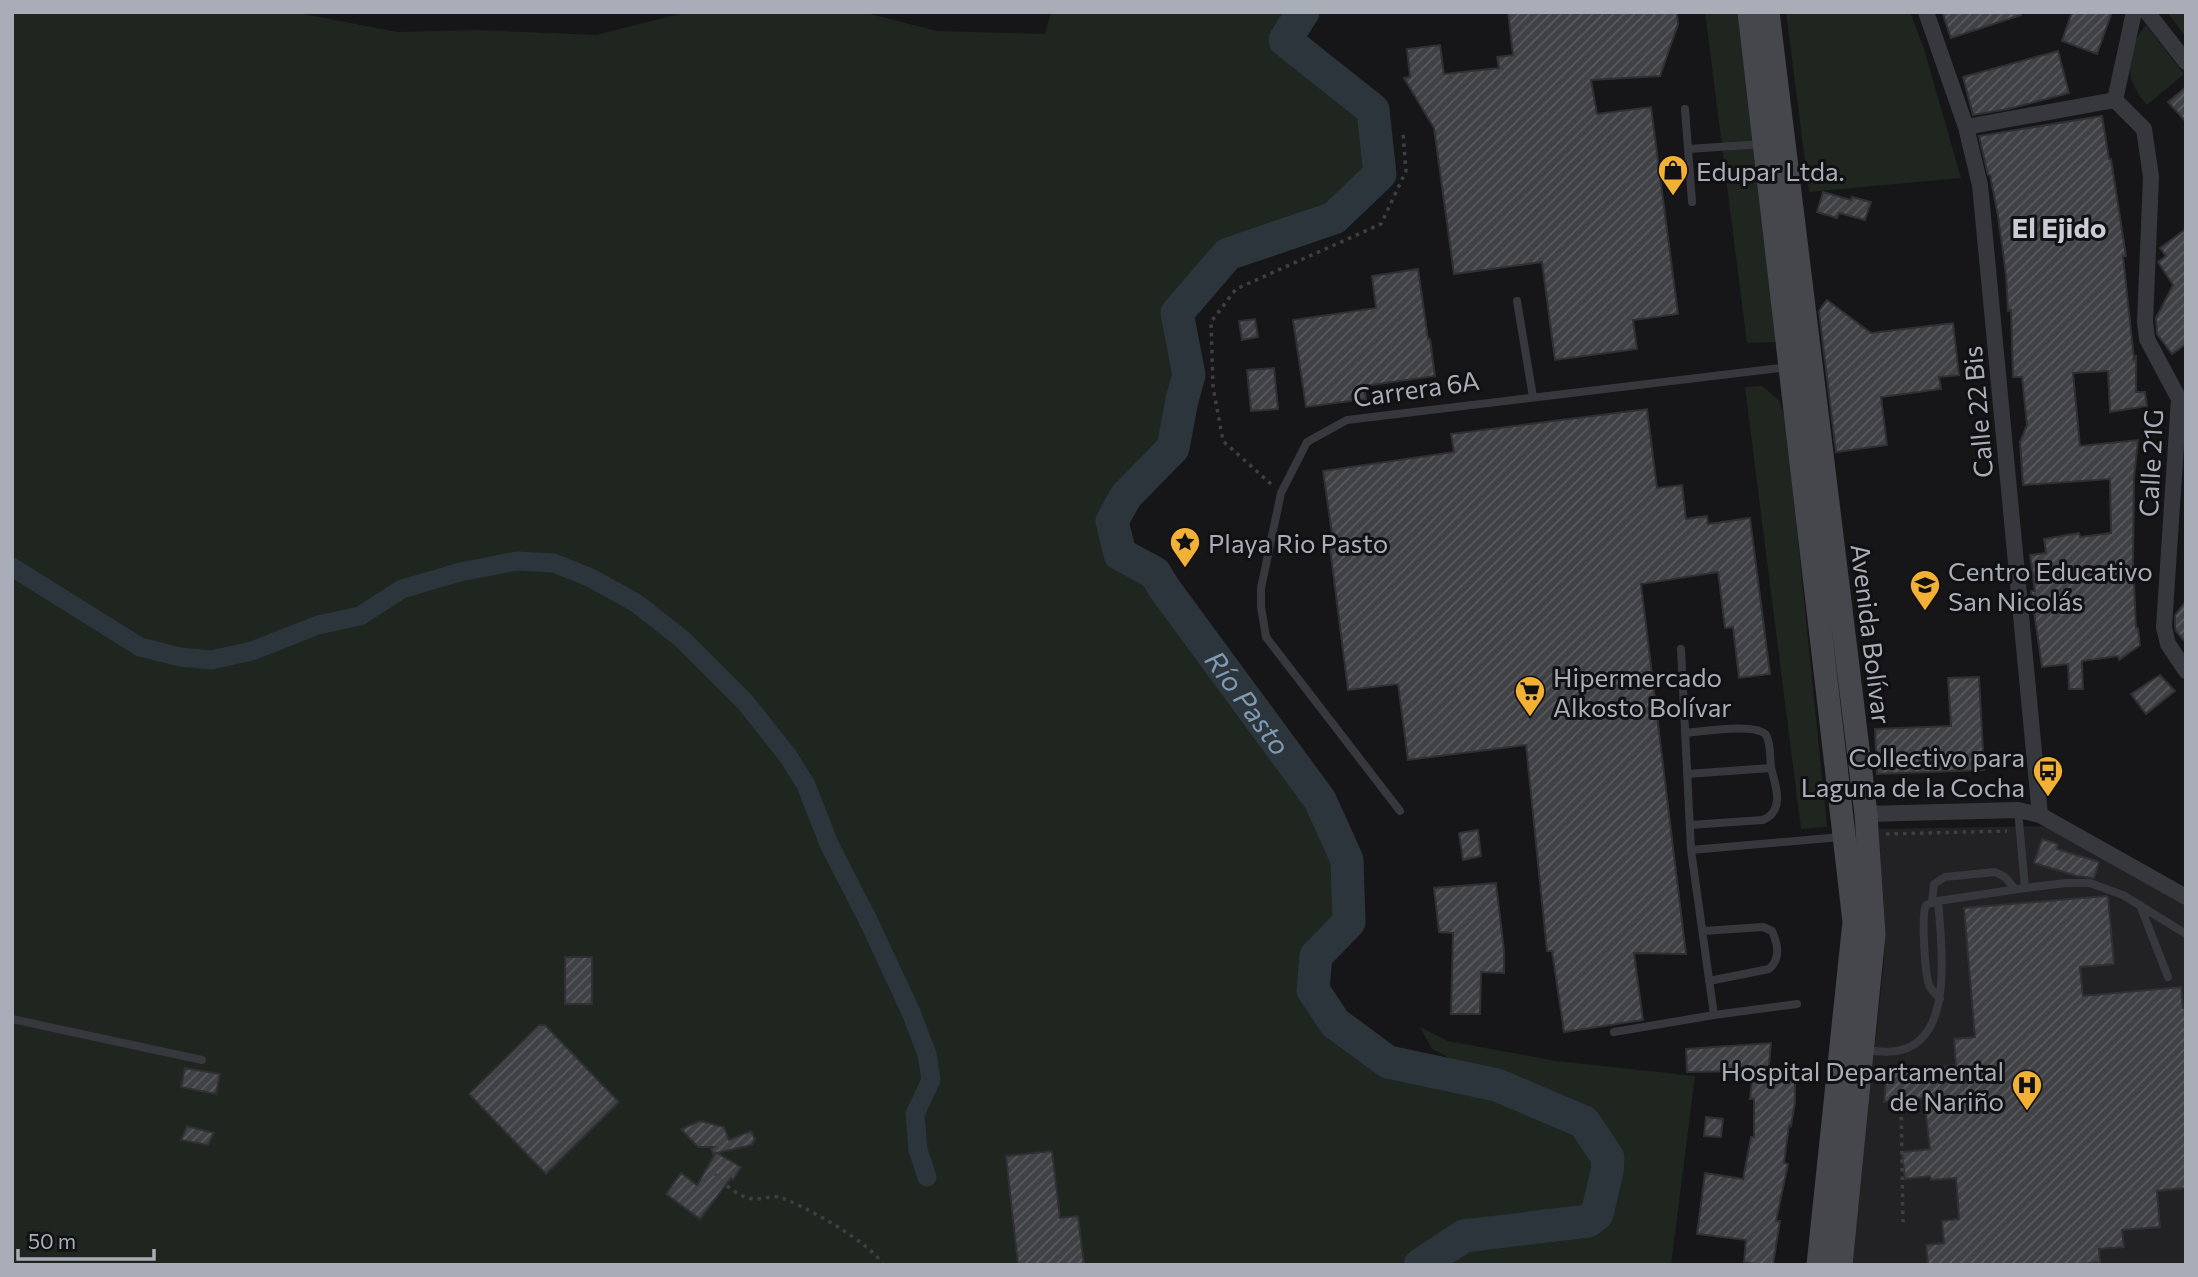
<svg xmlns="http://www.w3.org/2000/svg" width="2198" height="1277" font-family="Commissioner,sans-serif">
<defs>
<pattern id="building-hatch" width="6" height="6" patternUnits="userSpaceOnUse" patternTransform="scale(1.75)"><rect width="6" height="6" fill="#404145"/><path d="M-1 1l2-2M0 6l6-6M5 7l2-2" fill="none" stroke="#595a5e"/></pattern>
</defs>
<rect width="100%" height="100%" fill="#161618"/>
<!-- built -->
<path fill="#222225" d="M2053 826 2186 906V1265H1852L1884 960 1885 926 1879 829Z"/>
<!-- green -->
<path fill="#1e261f" d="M12 12H294L397 32 479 30 596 35 687 12H862L937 31 1045 34 1051 12H1303L1285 40 1373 110 1380 174 1324 222 1228 254 1177 313 1189 375 1182 400 1173 448 1126 496 1112 521 1120 554 1155 573 1164 588 1320 800 1347 860 1343 917 1311 947 1307 990 1322 1029 1371 1069 1494 1090 1582 1132 1602 1163 1593 1216 1519 1228 1462 1232 1406 1265H12Z
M1705 12H1738L1777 342 1747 343Z
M1786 12H1910L1924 49 1961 178 1809 192Z
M2167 12H2186V37Z
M2146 25 2184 74 2147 105C2142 99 2137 93 2134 86 2125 68 2132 39 2146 25Z
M1762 386 1779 400 1786 422 1827 827 1801 829 1745 387Z
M1420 1027 1448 1041 1556 1061 1695 1076 1671 1265H1427L1436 1256 1475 1239 1581 1227 1601 1216 1612 1156 1594 1126 1570 1107 1481 1074 1432 1049Z"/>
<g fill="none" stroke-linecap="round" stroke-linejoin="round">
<!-- canal -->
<path stroke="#2c353c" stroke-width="19" d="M12 567 140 647 180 657 211 660 252 651 318 625 360 616 402 589 460 572 517 561 554 563 591 578 636 603 682 639 745 702 788 756 806 785 829 844 868 920 910 1010 927 1054 931 1080 915 1114 918 1150 927 1177"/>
<!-- river -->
<path stroke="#2c353c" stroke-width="33" id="s1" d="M1303 12 1285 40 1373 110 1380 174 1334 218 1228 254 1177 313 1189 375 1182 400 1173 448 1126 496 1112 521 1120 554 1155 573 1164 588 1320 800 1347 860 1349 922 1316 956 1313 990 1335 1023 1388 1062 1497 1085 1584 1122 1608 1158 1607 1172 1597 1214 1588 1221 1464 1236 1420 1265"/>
</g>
<!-- building -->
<path fill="url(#building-hatch)" stroke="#303034" stroke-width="2" d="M1508 12H1677L1678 24 1660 76 1591 80 1597 114 1651 107 1678 314 1633 320 1637 349 1555 360 1542 262 1454 274 1434 128 1404 78 1410 77 1407 49 1440 45 1444 74 1499 68 1497 57 1513 55Z
M1942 12H2020L2021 15 1951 38Z
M2072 12H2112L2097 54 2062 41Z
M2058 51 2069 93 2008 109 1973 115 1963 77Z
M2186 87V122L2168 102Z
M2102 116 2109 159H2111L2126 256H2123L2134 359 2136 355V392H2145L2147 406 2110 412 2108 371 2073 373 2080 446 2138 440 2134 478 2133 562 2136 628H2138L2140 645 2119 660 2118 656 2082 661 2083 689H2069L2068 664 2042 667 2031 591H2035L2030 555 2046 553 2044 539 2079 533 2080 537 2111 533 2110 479 2023 485 2020 442 2027 425 2022 377H2013L2011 310 2008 311 2006 275 1998 216 1990 175H1988L1979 136Z
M1823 192 1851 200 1852 197 1871 202 1865 220 1839 213 1837 218 1817 212Z
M2186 229V344L2172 354 2157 334 2156 318 2173 285 2158 262 2166 256 2160 248Z
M1418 269 1428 339H1430L1435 376 1364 386 1366 399 1306 407 1293 320 1376 308 1372 276Z
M1827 300 1871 333 1953 323 1959 375 1939 377 1941 389 1881 397 1887 445 1836 452 1819 311Z
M1255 319 1258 337 1242 340 1239 321Z
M1274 368 1278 409 1251 411 1247 370Z
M1647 409 1657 488 1682 485 1686 519 1707 516 1708 524 1750 518 1770 674 1739 678 1733 627 1725 628 1718 572 1641 584 1686 954 1634 953 1643 1020 1564 1032 1552 951H1547L1526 745 1408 760 1398 684 1348 690 1330 548 1334 547 1323 471 1454 452 1451 434Z
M2186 601V643L2176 631 2175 626V615Z
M2160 675 2175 691 2146 714 2131 694Z
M1979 677 1984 770 1877 774 1875 729 1951 726 1948 678Z
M1478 830 1481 856 1463 860 1459 833Z
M2042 839 2058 844 2057 849 2099 862 2094 878 2077 876 2034 863Z
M1496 883 1504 950V973L1481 972 1480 1014H1451L1453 933 1439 932 1434 888Z
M2106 896 2108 897 2114 964 2080 967 2083 996 2181 987 2183 1008 2186 1007V1188L2157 1191 2160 1227 2122 1230 2124 1247 2099 1249 2100 1262 2072 1265H1928L1926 1245 1944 1243 1942 1221 1959 1219 1956 1178 1931 1180 1930 1176 1905 1179 1902 1152 1930 1149 1924 1098 1884 1102 1887 1072 1956 1065 1954 1039 1975 1037 1964 908Z
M565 957H592V1004H565Z
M539 1025H545L619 1102 546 1174 469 1094Z
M1771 1043 1768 1075 1795 1073V1102L1791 1126 1789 1125 1784 1163 1788 1164 1776 1221H1780L1773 1265H1760L1744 1262 1746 1240 1697 1234 1705 1173 1743 1179 1751 1137H1754V1099H1750L1753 1071 1687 1072 1686 1049Z
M185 1068 220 1074 216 1094 181 1087Z
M1706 1117 1723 1119 1721 1137 1704 1136Z
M700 1121 724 1127 729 1140 751 1131 755 1139 752 1145 717 1153 741 1167 733 1180 731 1178 700 1219 666 1194 681 1173 697 1185 715 1154H713L711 1149 714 1147H698L681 1129Z
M187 1126 214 1133 208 1145 181 1140Z
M1052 1151 1060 1218 1078 1216 1084 1265H1018L1006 1156Z"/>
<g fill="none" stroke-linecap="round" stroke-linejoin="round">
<!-- path -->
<path stroke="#3d3f44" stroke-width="3.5" stroke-dasharray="3.5 5" stroke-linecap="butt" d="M1271 484 1223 441 1213 387 1211 322 1236 289 1381 224 1406 171 1403 133
M1886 834 2007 831
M1901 1100 1903 1222
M715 1174C724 1185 741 1199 756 1199 763 1199 770 1196 778 1197 801 1203 873 1244 883 1265"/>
<!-- service -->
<path stroke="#37383d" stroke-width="8" d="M1685 109 1688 149
M1692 202 1688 149 1763 144
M1517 301 1533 397
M1681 649 1691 850 1841 837
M1685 733C1701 732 1756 722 1766 735 1771 743 1770 758 1771 768
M1687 774 1771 768C1776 786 1785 811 1763 820L1690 825
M2018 810 2025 888
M1400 811 1266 637 1261 607V588L1281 493 1307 442 1347 420 1789 367
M1938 901 1926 905C1921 915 1925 973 1929 985 1931 990 1936 994 1940 999
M1932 902 1934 884 1945 877 1995 872 2005 877 2015 889
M2140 905 2168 977
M1703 931 1763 927 1772 931C1778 945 1781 958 1769 969L1709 981
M1714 1015 1797 1004
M12 1019 202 1060
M1614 1032 1714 1015 1691 850
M1864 1050C1879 1051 1893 1054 1907 1048 1954 1030 1941 939 1938 901L2025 888 2066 883H2090L2123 895 2186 934"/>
<!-- minor -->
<path stroke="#37383d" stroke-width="16" d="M1926 12 1966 127 1980 185 2040 815
M2147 12 2186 62
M2115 100 2144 129 2151 177 2145 322 2147 339 2179 399 2164 627 2168 644 2186 671
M2115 100 2134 12
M1966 127 2115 100
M1866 814 2018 810 2040 815 2186 897"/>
<!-- secondary -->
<path stroke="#45474d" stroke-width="23" d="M1749 12 1854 922 1818 1265
M1768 12 1866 814 1874 934 1841 1265"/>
</g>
<!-- icons -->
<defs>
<g id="shop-pin" transform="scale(1.575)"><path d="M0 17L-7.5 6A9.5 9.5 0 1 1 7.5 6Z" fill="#f2b134" stroke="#111113"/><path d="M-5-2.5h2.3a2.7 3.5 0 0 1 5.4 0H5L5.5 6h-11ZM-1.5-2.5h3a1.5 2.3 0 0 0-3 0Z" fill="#111"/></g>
<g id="sight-pin" transform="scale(1.575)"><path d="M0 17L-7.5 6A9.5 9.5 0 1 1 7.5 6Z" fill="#f2b134" stroke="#111113"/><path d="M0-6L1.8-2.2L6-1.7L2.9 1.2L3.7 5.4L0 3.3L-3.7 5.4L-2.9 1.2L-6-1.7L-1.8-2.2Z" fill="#111"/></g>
<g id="school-pin" transform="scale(1.575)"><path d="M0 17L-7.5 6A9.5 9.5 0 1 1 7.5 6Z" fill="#f2b134" stroke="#111113"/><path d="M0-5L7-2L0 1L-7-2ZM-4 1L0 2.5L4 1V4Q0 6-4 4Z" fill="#111"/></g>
<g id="supermarket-pin" transform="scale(1.575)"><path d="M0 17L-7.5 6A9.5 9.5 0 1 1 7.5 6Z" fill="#f2b134" stroke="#111113"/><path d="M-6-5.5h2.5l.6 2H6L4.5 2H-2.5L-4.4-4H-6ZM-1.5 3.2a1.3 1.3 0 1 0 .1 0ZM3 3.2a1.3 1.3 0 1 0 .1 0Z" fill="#111"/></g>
<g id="bus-pin" transform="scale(1.575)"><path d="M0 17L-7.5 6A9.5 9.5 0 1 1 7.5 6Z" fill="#f2b134" stroke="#111113"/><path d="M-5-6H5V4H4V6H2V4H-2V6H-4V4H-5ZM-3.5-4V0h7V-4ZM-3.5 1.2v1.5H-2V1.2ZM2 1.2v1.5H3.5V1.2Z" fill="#111"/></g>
<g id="hospital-pin" transform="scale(1.575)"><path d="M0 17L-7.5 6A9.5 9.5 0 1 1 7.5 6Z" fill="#f2b134" stroke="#111113"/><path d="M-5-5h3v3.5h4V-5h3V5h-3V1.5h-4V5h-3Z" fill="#111"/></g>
</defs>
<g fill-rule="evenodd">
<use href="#shop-pin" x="1673" y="170"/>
<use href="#sight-pin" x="1185" y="542"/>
<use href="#school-pin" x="1925" y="585"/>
<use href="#supermarket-pin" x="1530" y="691"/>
<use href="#bus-pin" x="2048" y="771"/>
<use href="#hospital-pin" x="2027" y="1085"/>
</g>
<g text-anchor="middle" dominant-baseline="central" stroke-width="6" stroke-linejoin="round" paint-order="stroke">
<!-- poi labels -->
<g font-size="26" fill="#a8adb8" stroke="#111113" text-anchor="start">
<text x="1696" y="170">Edupar Ltda.</text>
<text x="1208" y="542">Playa Rio Pasto</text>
<text x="1948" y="570">Centro Educativo<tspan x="1948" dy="30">San Nicolás</tspan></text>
<text x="1553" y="676">Hipermercado<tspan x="1553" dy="30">Alkosto Bolívar</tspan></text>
<text x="2025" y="756" text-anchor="end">Collectivo para<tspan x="2025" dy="30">Laguna de la Cocha</tspan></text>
<text x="2004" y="1070" text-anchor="end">Hospital Departamental<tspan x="2004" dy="30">de Nariño</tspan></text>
</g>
<!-- street labels -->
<g font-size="26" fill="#a8adb8" stroke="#111113">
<text transform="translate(1416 388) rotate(-8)">Carrera 6A</text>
<text transform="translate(1977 412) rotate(-95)">Calle 22 Bis</text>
<text transform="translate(2150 463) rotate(-87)">Calle 21G</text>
<text transform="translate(1872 634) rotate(83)">Avenida Bolívar</text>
</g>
<!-- neighbourhood labels -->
<g font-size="28" font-weight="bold" fill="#c9ccd4" stroke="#111113">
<text x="2059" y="227">El Ejido</text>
</g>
<!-- water labels -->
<g font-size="28" font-style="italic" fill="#7f9bb3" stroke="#111113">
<text stroke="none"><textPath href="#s1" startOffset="931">Río Pasto</textPath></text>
</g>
</g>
<!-- border -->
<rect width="2198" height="1277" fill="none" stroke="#a8adb8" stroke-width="28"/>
<!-- scale -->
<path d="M18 1249v10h136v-10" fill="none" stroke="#a8adb8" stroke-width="3.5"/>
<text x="28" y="1249" font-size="21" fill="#a8adb8" stroke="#111113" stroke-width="5" paint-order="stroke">50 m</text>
</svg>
